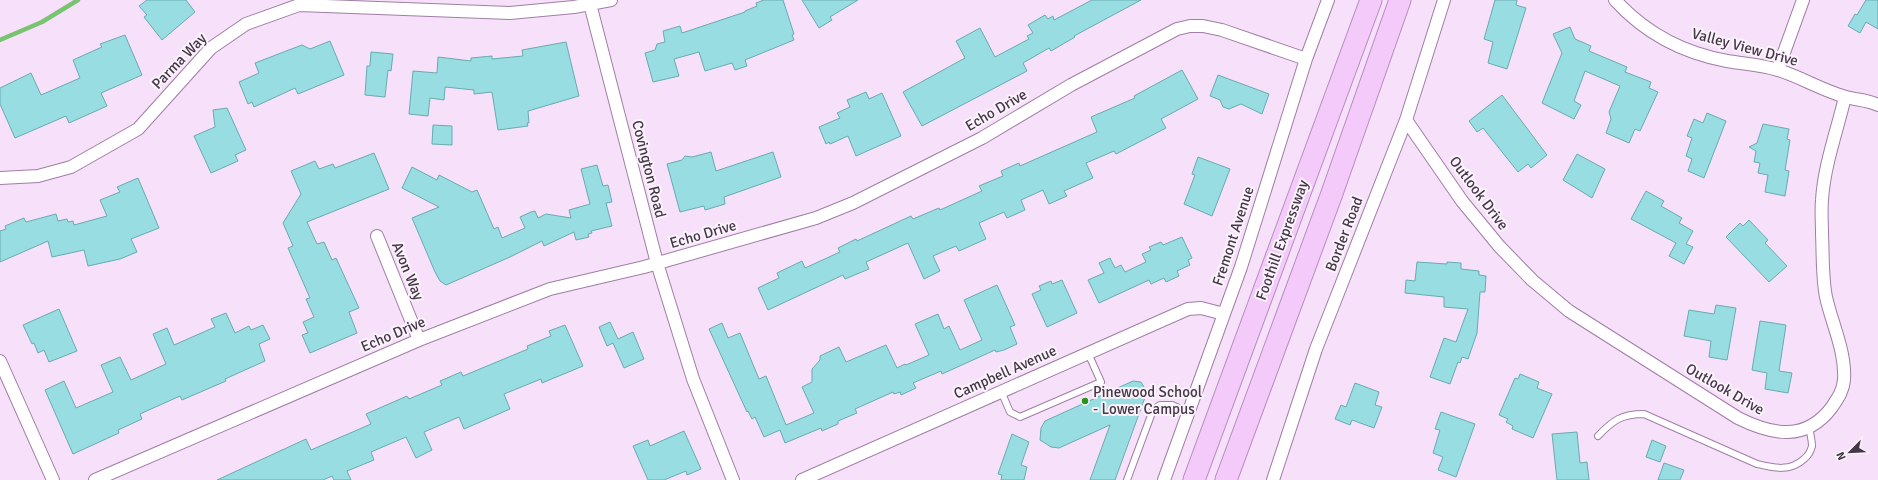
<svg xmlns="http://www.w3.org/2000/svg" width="1878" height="480" font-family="Signika,sans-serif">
<rect width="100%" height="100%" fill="#f7e0fa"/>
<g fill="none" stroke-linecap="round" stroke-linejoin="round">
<!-- stream -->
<path stroke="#78c470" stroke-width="4.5" d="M0 40 42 22 78 0"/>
</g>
<!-- building -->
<path fill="#98dde2" stroke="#68abb1" d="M147 0H186L195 12 162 40 144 17 147 15 139 6Z
M764 0H783L794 34 792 35 794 40 745 60 747 66 735 70 732 63 705 71 699 52 674 59 679 76 653 82 645 53 655 50 657 44 665 42 663 31 680 26 682 33 745 12V11L757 6 756 3Z
M802 0H858L830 17 832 20 819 28Z
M1092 0H1141L1074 36 1075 37 1051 51 1049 48 1023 63 1027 71 922 126 903 92 965 58 956 41 980 28 995 57 1029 39 1027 36 1033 33 1028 25 1045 15 1048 19 1053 16 1054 20Z
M1495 0H1517L1516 5 1526 8 1507 69 1488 63 1493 42 1484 39Z
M1866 0H1878V29L1866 22 1860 33 1848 26 1855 14 1857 15Z
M1570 27 1575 39 1591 46 1589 51 1627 67 1625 72 1651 82 1649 88 1658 92 1640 131 1635 129 1629 143 1606 133 1611 119 1609 112 1620 86 1585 71 1574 101 1581 105 1574 119 1542 103 1562 53 1553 34Z
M125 35 142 75 101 93 107 106 69 123 66 116 15 138 0 104V88L31 73 41 95 80 78 73 60 102 47 100 44Z
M330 41 344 75 298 94 295 88 254 107 252 102 248 104 239 82 259 73 255 63 302 45 310 49Z
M566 42 579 96 528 111 529 123H527L528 126 498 130 492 92 474 94V90L445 87 444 100 430 98 428 116 409 114 413 71 437 73 438 57 471 61V58L492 56V59L523 56 522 50Z
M371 52 393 54 391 71 388 70 385 97 365 95 367 66H370Z
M1182 70 1198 99 1161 119 1166 128 1116 154 1114 151 1086 163 1093 178 1064 191 1067 196 1049 204 1043 190 1021 200 1025 210 1007 218 1004 212 979 223 986 239 959 251 956 246 933 256 940 271 924 279 908 243 866 262 869 269 845 279 843 275 768 310 758 288 779 278 777 273 802 261 805 268 840 252 838 248 856 239 857 241 911 216 913 219 939 208 940 210 982 191 979 186 1003 176 1001 171 1019 163 1020 166 1097 132 1091 117 1135 98 1134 96Z
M1218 75 1269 94 1262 114 1241 104 1229 109 1223 107 1220 100 1210 96Z
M866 92 869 99 882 93 901 136 856 156 848 136 830 144 829 142 826 144 819 127 840 118 837 113 850 107 847 100Z
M1502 95 1547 155 1531 168 1528 164 1518 172 1483 128 1477 132 1469 121Z
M227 108 246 150 235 155 238 161 211 173 194 136 215 127 213 110Z
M1707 113 1726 121 1704 178 1688 171 1692 159 1686 156 1692 138 1687 136 1694 119 1703 123Z
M1763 124 1789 129 1787 139 1790 140 1785 170 1789 171 1785 196 1765 192 1768 175 1758 173 1760 163 1754 162 1756 151 1749 147 1757 143Z
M433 125 452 126V145L432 144Z
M711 152 716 171 773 152 781 177 724 197 725 204 705 210 704 206 680 212 667 164 682 160 685 156 692 157Z
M374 153 389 189 307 222 317 244 324 242 332 260 336 258 359 308 349 312 357 333 310 353 302 335 308 333 303 322 314 317 306 299 310 298 288 248 293 246 283 223 301 194 291 171 315 161 319 169 333 164 335 168Z
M1577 154 1605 169 1592 198 1563 180Z
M1198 157 1230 169 1212 216 1184 204 1195 175 1192 174Z
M597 165 603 186 608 185 612 202 606 203 612 226 591 231 592 233 588 234 589 237 576 240 574 232 544 246 542 241 510 257 446 285 440 281 435 272 412 218 439 207 402 188 412 167 437 180 439 175 472 192 477 190 494 229 498 227 502 238 525 228 520 217 531 212 535 211 538 218 546 214 571 218 569 210 590 204 581 169Z
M138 178 159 228 131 239 137 252 120 259 88 266 84 250 52 257 48 241 0 262V231L6 229 5 226 24 218 26 222 56 214 58 221 67 219 68 222 73 221 74 225 107 216 100 200 120 192 117 187Z
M1646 191 1664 201 1661 206 1682 218 1679 223 1693 231 1686 244 1693 247 1684 264 1669 256 1676 243 1631 219Z
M1749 220 1768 240 1765 243 1787 266 1769 282 1726 237 1740 223 1743 226Z
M1182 237 1192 258 1188 260 1190 265 1177 271 1179 276 1166 282 1164 278 1151 284 1149 280 1099 303 1088 280 1104 273 1099 263 1110 258 1115 268 1121 265 1125 272 1146 262 1142 254 1151 250 1149 247 1161 242 1163 245Z
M1417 262 1447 264V262L1461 263V269L1479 271V275L1486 276 1485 292H1480L1477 333 1468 359 1462 357 1460 363 1458 362 1450 384 1430 377 1444 338 1456 342 1468 309 1444 307V297L1405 293 1406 280 1415 281Z
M1062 280 1077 313 1047 327 1032 294 1041 290 1039 286 1051 281 1052 284Z
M997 285 1015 325 1010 327 1017 344 1004 350 996 352 995 350 942 374 941 371 913 383 916 388 901 395 900 392 894 394 893 392 855 409 857 413 838 421V424L822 431 821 428 785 443 780 430 764 437 755 417 752 419 748 411 747 412 709 329 722 323 728 338 740 333 759 379 766 376 786 425 814 413 802 387 812 382V369L820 360V356L839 347 846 362 886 345 897 368 905 364 906 365 929 355 915 324 938 314 944 329 949 326 960 350 982 340 964 300Z
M1716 305 1736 308 1727 360 1709 357 1711 341 1684 336 1689 310 1714 314Z
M59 309 77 351 49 362 44 350 38 353 34 343 32 344 23 325Z
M226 313 235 333 249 326 251 330 263 325 270 339 259 344 265 361 225 379 226 381 182 400 180 396 140 414 142 419 118 430 119 433 73 454 45 390 64 381 76 408 113 392 101 365 120 357 131 380 166 364 153 334 167 328 174 345 215 327 211 319Z
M1760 321 1786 325 1779 371 1792 373 1788 393 1765 389 1767 373 1752 370Z
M610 322 618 339 633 332 644 359 624 368 613 343 607 346 599 327Z
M565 325 583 366 542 383 541 379 504 394 510 409 464 429 459 417 424 432 432 450 416 458 406 437 371 452 374 460 347 471 351 480H334L332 476 323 480H217L306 439 311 450 371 424 366 414 407 396 409 399 442 385 440 381 461 372 463 376 528 349 527 346 551 336 549 331Z
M1520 374 1539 382 1537 388 1552 394 1533 438 1512 429 1513 426 1506 422 1508 419 1499 415 1515 378 1518 379Z
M1133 381 1141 382 1147 392 1115 480H1090L1110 425 1059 448 1051 447 1040 440 1041 428 1045 421Z
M1355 383 1379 392 1375 405 1382 407 1374 428 1352 420 1350 425 1335 419 1341 405 1346 407Z
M1441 412 1475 424 1456 477 1438 470 1443 457 1433 453 1440 430 1435 429Z
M684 431 701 469 687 475 686 471 664 480H648L633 446 648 440 650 446Z
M1577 432 1580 463 1587 462 1589 480H1557L1552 434Z
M1012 434 1029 442 1021 465 1027 467 1024 480H1001L1002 475 998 474Z
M1652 440 1666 446 1660 462 1646 457Z
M1664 463 1684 470 1680 480H1658Z"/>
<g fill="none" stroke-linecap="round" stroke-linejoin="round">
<!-- service casing -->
<g stroke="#a07ea5" stroke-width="8">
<path id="service" d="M1001 391 1010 412 1020 417 1101 382 1088 353
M1598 436C1613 420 1622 414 1644 414L1757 464C1774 468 1790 472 1804 459 1808 456 1811 450 1812 446 1812 440 1810 433 1809 427
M1127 480 1153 410 1160 405H1172L1188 412"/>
</g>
<!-- minor casing -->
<g stroke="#a07ea5" stroke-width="14">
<path id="minor" d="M589 0 657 263 693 379 733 480
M1615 0C1645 33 1683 53 1727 61 1744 64 1762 65 1778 70 1801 77 1823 91 1846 97 1857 100 1868 100 1878 105
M1778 69 1803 0
M1406 120 1462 201 1499 246 1532 280 1569 311 1738 418C1772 435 1806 442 1832 407 1838 398 1843 391 1844 380 1846 352 1832 324 1826 297 1822 277 1823 254 1822 234 1822 223 1821 211 1822 200 1824 166 1837 131 1845 97
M0 178 38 176 71 167 138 129 211 48 246 24 299 5 510 13 574 7 611 0
M377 236 419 340
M0 361 53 480
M95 480 419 340 550 289 644 267 816 218 853 203 982 138 1071 85 1177 29 1190 26H1203L1222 30 1306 59
M802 480 1188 309 1201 308 1224 314
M1164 480 1241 267 1306 59 1328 0
M1273 480 1316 349 1406 120 1444 0"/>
</g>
<!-- trunk casing -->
<g stroke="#b58ebc" stroke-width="23">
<path id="trunk" d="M1194 480 1371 0
M1226 480 1331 196 1400 0"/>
</g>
<!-- service -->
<use href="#service" stroke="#fff" stroke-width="6"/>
<!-- minor -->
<use href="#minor" stroke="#fff" stroke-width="12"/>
<!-- trunk -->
<use href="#trunk" stroke="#f4cafb" stroke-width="21"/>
</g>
<!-- markers -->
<circle fill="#27941e" stroke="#fbf3fc" stroke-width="1.5" cx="1085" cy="401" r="4"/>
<g text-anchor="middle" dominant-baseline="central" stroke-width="4" stroke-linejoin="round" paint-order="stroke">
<!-- street labels -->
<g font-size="15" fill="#453748" stroke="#fbf3fc">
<text transform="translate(1745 47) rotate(15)">Valley View Drive</text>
<text transform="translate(179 61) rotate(-46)">Parma Way</text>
<text transform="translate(996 110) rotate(-30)">Echo Drive</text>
<text transform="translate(649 169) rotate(76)">Covington Road</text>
<text transform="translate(1479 193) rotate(53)">Outlook Drive</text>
<text transform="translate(703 234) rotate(-16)">Echo Drive</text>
<text transform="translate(1344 234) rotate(-69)">Border Road</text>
<text transform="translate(1233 236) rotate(-72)">Fremont Avenue</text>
<text transform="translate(1282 240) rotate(-70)">Foothill Expressway</text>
<text transform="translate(408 271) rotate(68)">Avon Way</text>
<text transform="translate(393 334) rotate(-23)">Echo Drive</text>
<text transform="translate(1005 372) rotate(-24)">Campbell Avenue</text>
<text transform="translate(1725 389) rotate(30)">Outlook Drive</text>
</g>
<!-- poi labels -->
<g font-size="15" fill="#453748" stroke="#fbf3fc" text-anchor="start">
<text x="1093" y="392">Pinewood School<tspan x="1093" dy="17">- Lower Campus</tspan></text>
</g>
</g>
<!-- north arrow -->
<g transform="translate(1850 452) rotate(246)" stroke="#fbf3fc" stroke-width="3" paint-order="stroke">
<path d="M0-3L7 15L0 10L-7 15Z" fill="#453748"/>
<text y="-6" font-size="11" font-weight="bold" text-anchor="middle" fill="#453748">N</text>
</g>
</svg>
